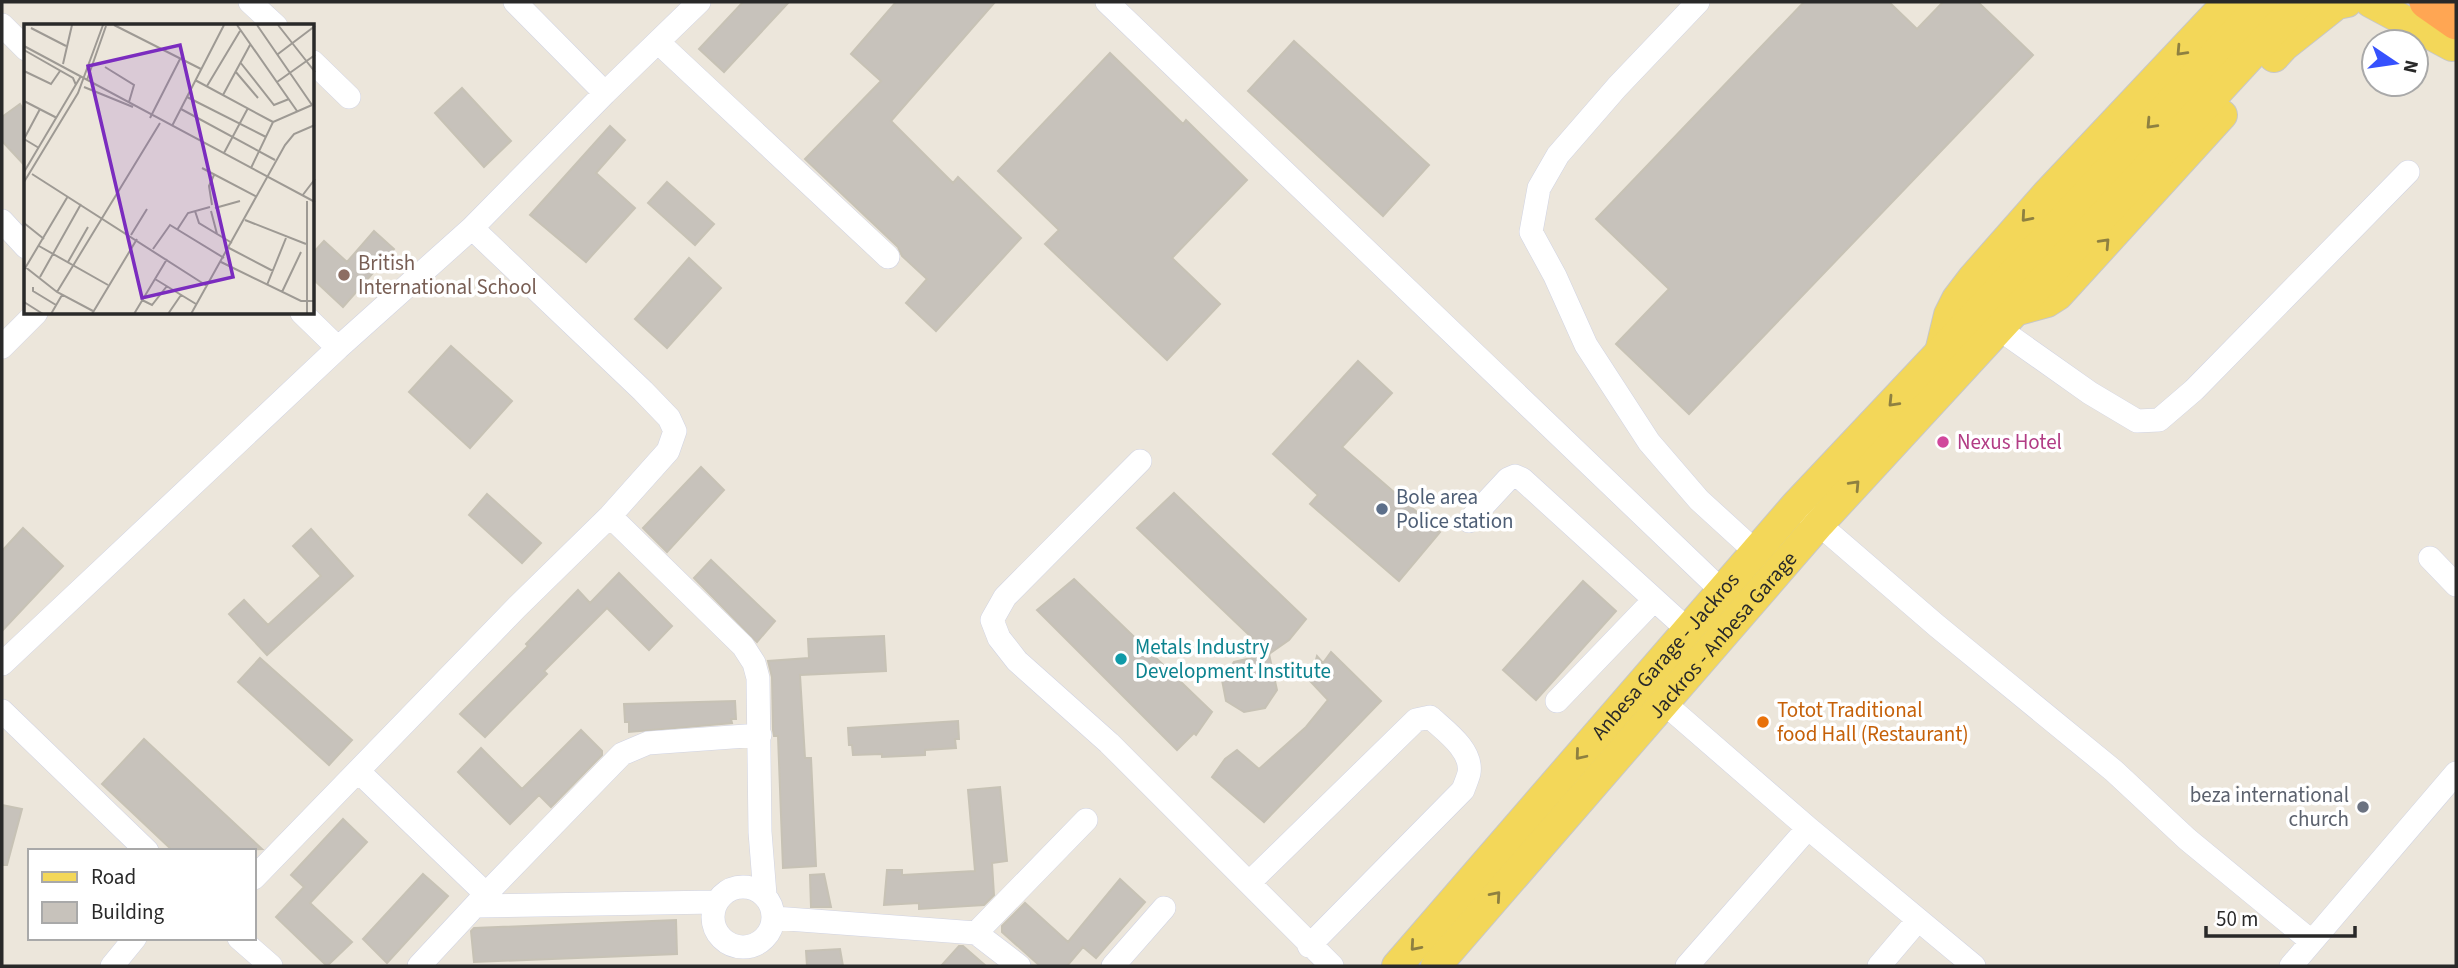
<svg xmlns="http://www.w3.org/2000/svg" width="2458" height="968" font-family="'Source Sans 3',sans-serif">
<rect width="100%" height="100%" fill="#ece6db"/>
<!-- building -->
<path fill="#c7c2bb" stroke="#c7c2b5" stroke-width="2" d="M743 2H789L724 72 699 49Z
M896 2H995L891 121 953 183 958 177 1021 238 936 331 906 303 927 279 902 256 898 247 805 159 881 81 851 54Z
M1804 2H1889L1917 29 1943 2H1978L2033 55 1689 414 1616 344 1669 289 1596 219Z
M1294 41 1429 165 1383 216 1248 91Z
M1110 53 1183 124 1186 120 1247 180 1172 258 1220 304 1167 360 1045 244 1059 230 998 171Z
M462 88 511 141 484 167 435 113Z
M20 104 26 114V167L2 141V117Z
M610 126 625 140 596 173 635 208 586 262 530 215Z
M667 182 714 224 695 245 648 203Z
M374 231 394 249 343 307 313 279V253L324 241 347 262Z
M689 258 721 288 667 348 635 319Z
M451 346 512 401 470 448 409 392Z
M1358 361 1392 393 1342 447 1440 532 1399 581 1310 504 1318 495 1273 454Z
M701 467 724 490 667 552 643 528Z
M1174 493 1306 619 1289 640 1269 654 1277 690 1265 708 1244 712 1226 701 1222 680 1234 662 1269 654 1137 528Z
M487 494 541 543 522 563 469 515Z
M23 528 63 566 2 631V551Z
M311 529 353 576 267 655 229 614 244 600 268 625 321 576 293 546Z
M711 560 775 621 757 642 694 578Z
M619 573 672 626 649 650 607 608 544 671 547 674 485 737 460 714 528 646 526 644 578 590 590 603Z
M1074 579 1212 712 1196 735 1194 733 1177 750 1037 610Z
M1583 581 1616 611 1536 700 1503 670Z
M884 636 886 671 800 675 805 758H811L816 866 783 868 778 736H774L773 730 772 677 768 661 809 658 808 639Z
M1331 652 1381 701 1264 822 1212 777 1225 759 1237 750 1259 769 1306 727 1328 700 1310 681 1317 656 1323 663Z
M260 658 352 740 329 765 238 682Z
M735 701 736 719H731L732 723 629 732V722H625L624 704Z
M958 721 959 739H955L956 748 925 750V755L882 757V754L853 755 852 745H849L848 728Z
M581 730 602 751V755L551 807 539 795 510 824 458 772 481 748 522 789Z
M144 739 262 849 173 851 102 784Z
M1000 787 1007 861 992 863 994 895 984 905 919 909V903L884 905 887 870H902V875L975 871 968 790Z
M2 805 22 809 7 865H2Z
M343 819 367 842 310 903 352 942 327 966 276 917 304 887 291 875Z
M423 874 448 896 387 963 363 939Z
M824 874 831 907H811L810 875Z
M1120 879 1145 902 1096 958 1083 947 1067 966H1040L1002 932V926L1025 903 1068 942Z
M676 920 677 954 474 962 471 931 474 928Z
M959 946H963L986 966H941Z
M840 949 843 966H807L806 951Z"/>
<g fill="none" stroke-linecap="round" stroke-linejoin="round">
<!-- minor casing -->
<g stroke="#d0d3e3" stroke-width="24">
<path id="minor" d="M250 2 276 26
M515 2 605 93
M1107 2 1722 591
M1698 2 1617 87 1558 155 1539 188 1531 232 1555 276 1586 345 1649 442 1699 500 1756 552
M2 25 26 49
M658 42 888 257
M313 62 349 97
M2 221 26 247
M302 313 338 348
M1998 328 2090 393 2137 421 2159 420 2194 390 2408 172
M2 347 36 313
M1140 461 1005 597 992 620 999 638 1017 661 1109 743 1332 966
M1806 513 1937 626 2114 771 2187 839 2311 941
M610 516 743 646 754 663 758 678 760 832 765 895
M1469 521 1508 479 1515 476 1522 479 1688 630
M2430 558 2456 585
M2 664 338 348 472 228 605 93 699 2
M1557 701 1654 600
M1664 703 1808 828 1974 966
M2 711 147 851
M358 771 486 894
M254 878 517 607 610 516 668 451 675 431 669 418 643 391 472 228
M1249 883 1416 720 1430 717C1444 730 1473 750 1469 773 1468 778 1465 784 1463 790L1309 946
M713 917a30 30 0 1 1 60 0a30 30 0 1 1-60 0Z
M475 906 715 902
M774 918 976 933 1019 966
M976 933 1086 820
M239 938 271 966
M112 966 135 938
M419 966 486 894 622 754 648 743 760 735
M1113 966 1164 908
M1687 966 1808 828
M1879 966 1918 920
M2291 966 2456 773"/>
</g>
<!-- major casing -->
<g stroke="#c7c7c7" stroke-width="32">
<g id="major">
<path d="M2370 2 2452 46"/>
<path d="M2274 57 2284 46 2337 4 2347 2"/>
<path d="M2018 310 2047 302 2058 295 2222 115"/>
<path d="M1941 348 1949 315 1957 299 1973 278 2046 195 2228 2"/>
<path id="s1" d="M1397 966 1796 505 1978 312 2263 2"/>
<path id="s2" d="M1436 966 1819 524 2300 2"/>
</g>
</g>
<!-- highway casing -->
<g stroke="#c7c7c7" stroke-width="35">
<path id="highway" d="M2426 2 2456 23"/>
</g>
<!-- minor -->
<use href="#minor" stroke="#fff" stroke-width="23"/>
<!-- major -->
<use href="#major" stroke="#f3d759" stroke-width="30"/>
<!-- highway -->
<use href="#highway" stroke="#ffa653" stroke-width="33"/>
</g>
<!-- one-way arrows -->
<defs><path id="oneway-chevron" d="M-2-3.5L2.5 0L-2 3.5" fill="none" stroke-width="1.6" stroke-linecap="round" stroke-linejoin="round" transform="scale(1.75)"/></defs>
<g stroke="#8e8041">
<use href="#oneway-chevron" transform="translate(2181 51) rotate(133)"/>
<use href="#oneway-chevron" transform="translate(2151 124) rotate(133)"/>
<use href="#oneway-chevron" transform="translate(2026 217) rotate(131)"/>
<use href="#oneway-chevron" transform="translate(2105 243) rotate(-47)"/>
<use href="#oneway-chevron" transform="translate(1893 402) rotate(134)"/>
<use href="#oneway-chevron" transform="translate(1855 485) rotate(-47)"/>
<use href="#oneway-chevron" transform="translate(1580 755) rotate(130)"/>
<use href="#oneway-chevron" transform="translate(1496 896) rotate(-49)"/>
<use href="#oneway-chevron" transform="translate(1415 946) rotate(131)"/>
</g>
<!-- markers -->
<circle fill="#8d6e63" stroke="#fff" stroke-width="2.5" cx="344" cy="275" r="7"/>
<circle fill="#d1479c" stroke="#fff" stroke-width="2.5" cx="1943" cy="442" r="7"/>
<circle fill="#5c6f8a" stroke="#fff" stroke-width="2.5" cx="1382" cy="509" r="7"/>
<circle fill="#0f9aa8" stroke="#fff" stroke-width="2.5" cx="1121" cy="659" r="7"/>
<circle fill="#e8710a" stroke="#fff" stroke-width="2.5" cx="1763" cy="722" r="7"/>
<circle fill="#6b7280" stroke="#fff" stroke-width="2.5" cx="2363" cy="807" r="7"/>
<g text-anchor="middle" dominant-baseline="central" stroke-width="7" stroke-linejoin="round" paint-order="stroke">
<!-- education labels -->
<g font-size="21" fill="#785e54" stroke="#fff" text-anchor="start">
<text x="358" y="263">British<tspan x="358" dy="24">International School</tspan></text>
</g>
<!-- hotel labels -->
<g font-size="21" fill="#b23c85" stroke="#fff" text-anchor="start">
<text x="1957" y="442">Nexus Hotel</text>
</g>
<!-- service labels -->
<g font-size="21" fill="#4e5e75" stroke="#fff" text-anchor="start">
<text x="1396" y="497">Bole area<tspan x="1396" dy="24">Police station</tspan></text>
</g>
<!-- street labels -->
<g font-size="21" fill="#292929" stroke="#fff">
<text stroke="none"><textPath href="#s2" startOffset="438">Jackros - Anbesa Garage</textPath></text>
<text stroke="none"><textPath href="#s1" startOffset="410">Anbesa Garage - Jackros</textPath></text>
</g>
<!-- culture labels -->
<g font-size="21" fill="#0d838f" stroke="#fff" text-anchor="start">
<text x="1135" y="647">Metals Industry<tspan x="1135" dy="24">Development Institute</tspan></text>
</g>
<!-- food labels -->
<g font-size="21" fill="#c56008" stroke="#fff" text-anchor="start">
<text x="1777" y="710">Totot Traditional<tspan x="1777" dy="24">food Hall (Restaurant)</tspan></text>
</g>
<!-- worship labels -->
<g font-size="21" fill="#5b616d" stroke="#fff" text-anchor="end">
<text x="2349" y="795">beza international<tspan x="2349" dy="24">church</tspan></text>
</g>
</g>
<!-- overview -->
<g transform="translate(24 24)">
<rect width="290" height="290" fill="#ece6db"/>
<path fill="none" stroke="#9e9a94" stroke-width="2" d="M90 1 177 45M213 1 273 87M233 1 288 81M254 1 291 48M7 4 42 22M0 22 291 178M0 26 49 54 52 61M254 30 291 2M216 38 250 81 265 75M39 40 48 1M81 43 110 61 105 78M0 47 27 60 36 47M211 47 234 74M63 56 82 2M171 56 249 98M253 58 291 31M183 62 216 7M60 63 109 83M199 71 226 21M163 73 242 113M0 77 33 94M157 85 251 136M126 94 156 35M148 102 200 1M15 124 0 115 16 85M200 129 224 84M178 144 233 173M227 144 249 98 288 81M0 148 57 52M8 150 183 262M0 158 54 69 79 1M278 172 291 155M283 177V290M188 181 185 162 190 151M191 184 216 177M171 187 175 199 208 219M187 187 193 210M221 196 282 220M0 199 20 215M153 206 164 189 186 183M107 211 123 185M15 222 84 261M205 224 249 247M129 225 146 201 200 234M44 238 64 203M197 238 277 277H291M0 242 33 268 69 287M0 246 44 172M16 253 57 180M131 255 172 280M243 261 262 214M9 263V267L32 281M33 268 136 99M258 268 277 228M118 276 128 281 143 262M0 278 19 290M27 290 38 271M68 290 113 215M110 290 143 235M144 290 157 271M167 290 261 121 270 110 291 101"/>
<path fill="#7b2cbf" fill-opacity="0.15" stroke="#7b2cbf" stroke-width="3.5" d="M156 21 209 253 118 274 64 42Z"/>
<rect width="290" height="290" fill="none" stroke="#292929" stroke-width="3.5"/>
</g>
<!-- border -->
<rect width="2458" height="968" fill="none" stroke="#292929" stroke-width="7"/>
<!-- legend -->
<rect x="28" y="849" width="228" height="91" fill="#ffffff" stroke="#a9a9a9" stroke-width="2"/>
<rect x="42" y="872" width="35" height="10" fill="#f3d759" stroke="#a9a9a9" stroke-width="2"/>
<text x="91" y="884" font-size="21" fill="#292929">Road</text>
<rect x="42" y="902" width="35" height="21" fill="#c7c2bb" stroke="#a9a9a9" stroke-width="2"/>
<text x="91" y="919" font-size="21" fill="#292929">Building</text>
<!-- north arrow -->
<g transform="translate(2395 63) rotate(103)"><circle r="33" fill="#ffffff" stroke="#a9a9a9" stroke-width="2"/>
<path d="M0-5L12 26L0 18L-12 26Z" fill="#3651fd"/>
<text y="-10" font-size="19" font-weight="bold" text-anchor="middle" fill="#292929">N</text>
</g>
<!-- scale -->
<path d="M2206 926v10h149v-10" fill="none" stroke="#292929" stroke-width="3.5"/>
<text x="2216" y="926" font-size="21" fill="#292929" stroke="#ffffff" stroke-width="5" paint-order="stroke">50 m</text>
</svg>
